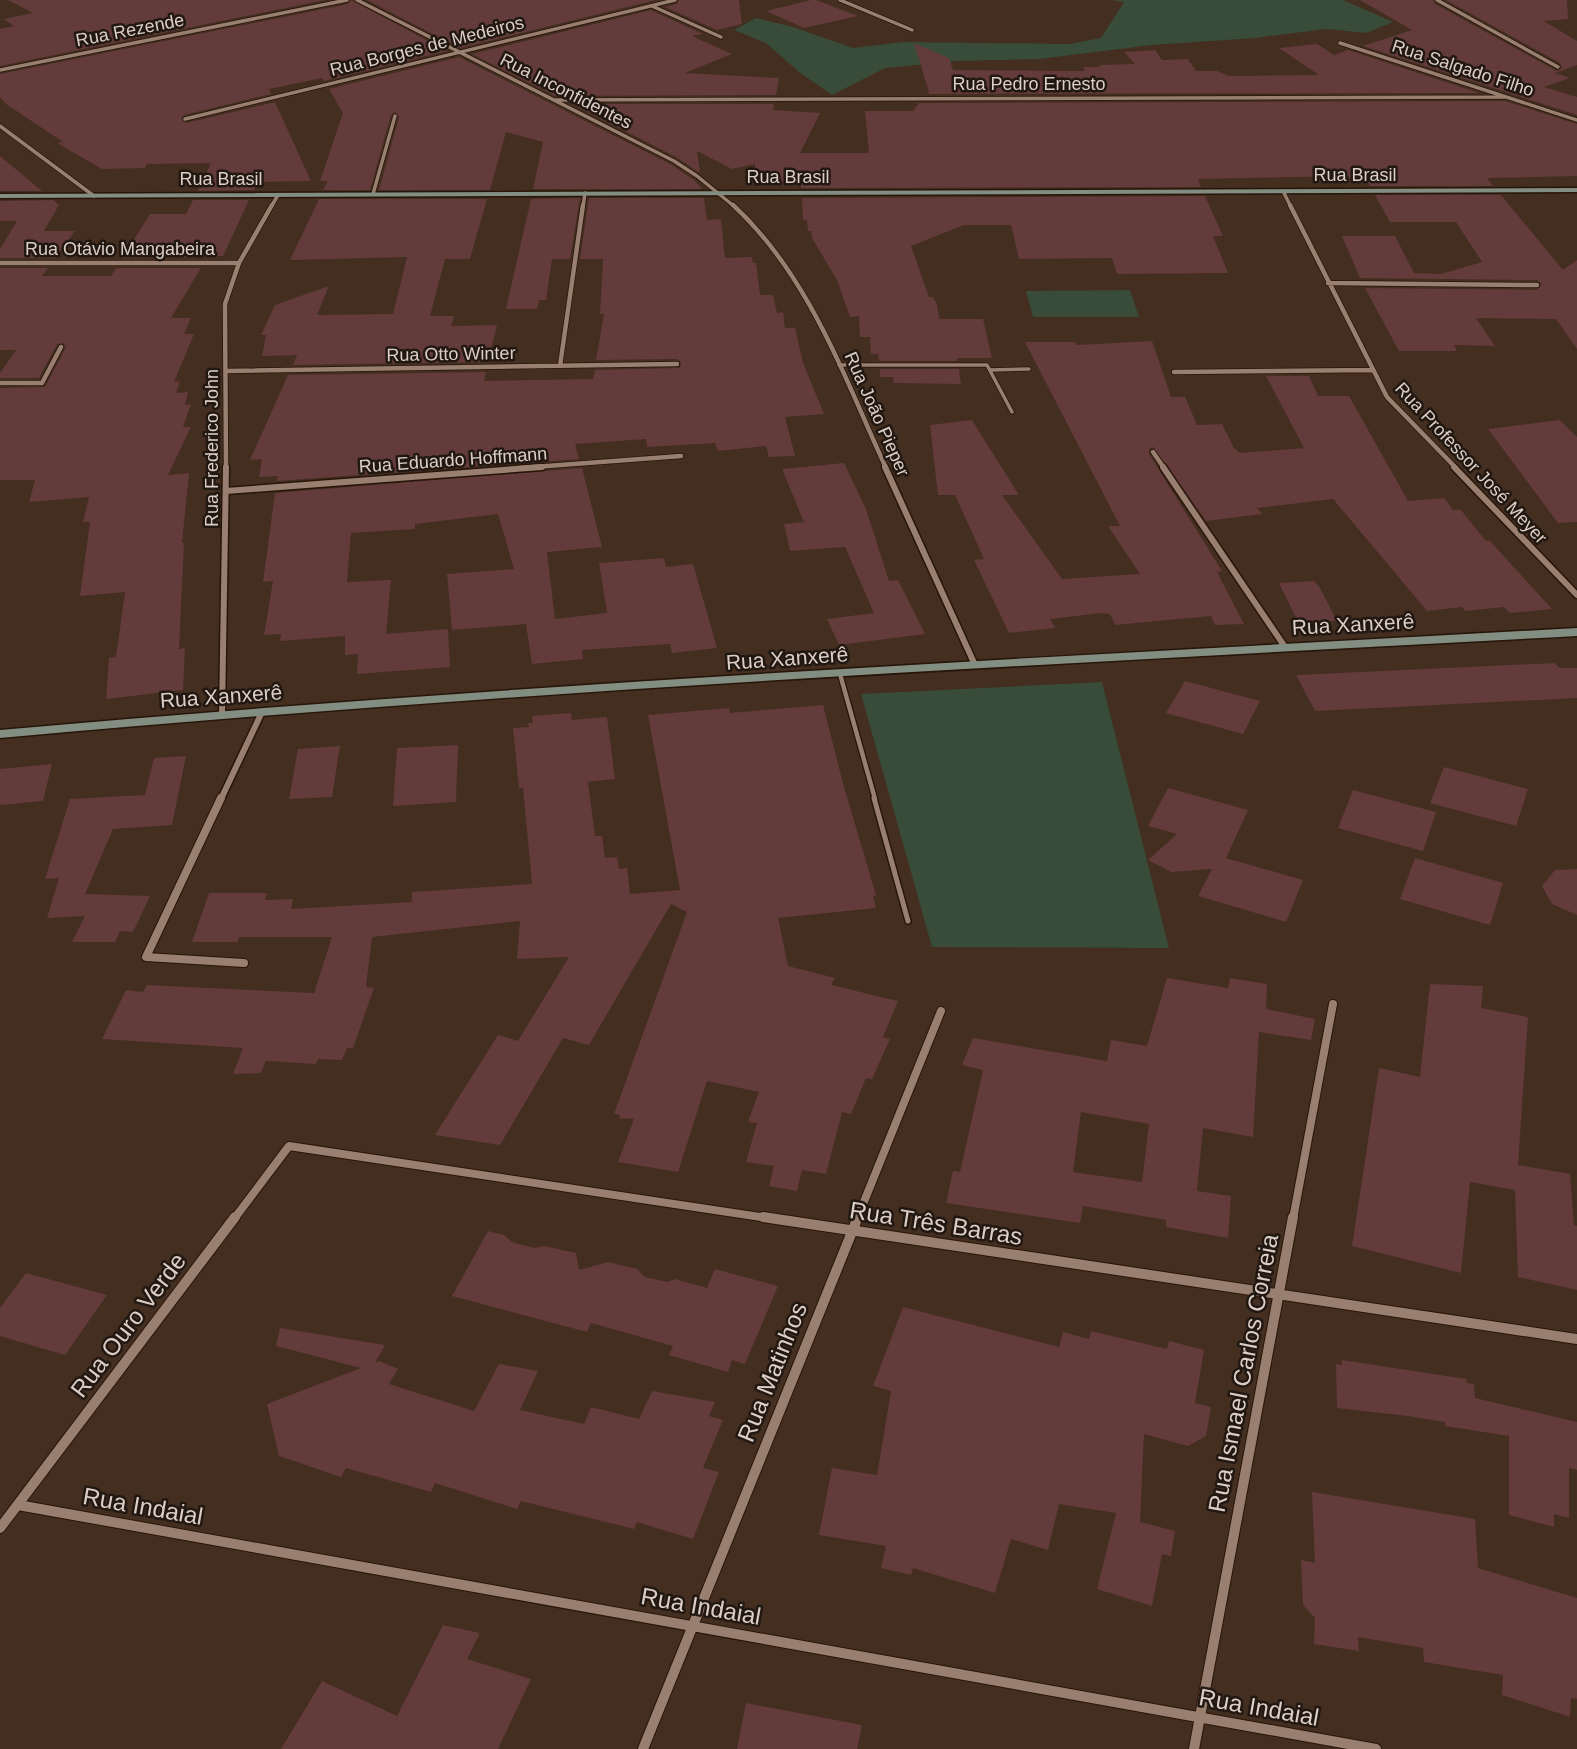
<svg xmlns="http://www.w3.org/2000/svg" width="1577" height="1749" font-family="Arial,sans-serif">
<rect width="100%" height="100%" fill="#432e20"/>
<!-- green -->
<path fill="#384c39" d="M1111 0H1343L1393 22 1366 33 1326 29 1255 38 1152 45 1039 59 956 61 885 68 832 95 799 72 766 43 734 30 756 18 793 27 853 48 903 42 1070 44 1101 38 1124 2Z
M1130 290 1139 317H1033L1026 291Z
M1102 682 1169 948 932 947 861 694Z"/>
<!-- building -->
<path fill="#633b3a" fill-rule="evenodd" d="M8 0H325L0 66V29L14 26 4 19 33 13Z
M351 0 447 51 324 81 322 78 269 89 271 94 184 115 181 118 186 123 275 102 311 181 258 182 254 190 198 191 211 163 147 164 145 168 102 169 57 143 63 142 6 104 0 97V74L348 4Z
M367 0H656L460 48Z
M679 0H739L742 24 717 30 665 7 677 4Z
M811 0H816L858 16 804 28 766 11Z
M1360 0H1433L1435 4 1557 71 1562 68 1560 63 1446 0H1567L1568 19 1544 21 1577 41V65L1555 73 1570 78 1544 87 1577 97V115L1363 46 1412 30Z
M651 10 703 34 692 36 732 54 685 73 779 78 776 95 555 96 472 54Z
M914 43 949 58 953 70 1085 71 1083 67H1100L1099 65 1135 64 1124 52 1155 50 1162 60 1188 59 1196 71H1217L1229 76 1319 75 1279 48 1317 44 1334 55 1348 50 1479 93 926 94 929 92Z
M459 57 672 165 694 180 702 189H533L543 142 506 132 490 190H379L399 117 395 112 391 115 370 190H323L328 181H320L343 113 329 89Z
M1505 101 1577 124V176L1487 178 1493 186H1370L1365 179H1350L1349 176 1198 179 1201 187 801 188V182H755V164L732 169 697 151 700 173 676 157 572 104H774L773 110 820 113 800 153H869L865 111H913L919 103Z
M0 156 42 191H0Z
M1375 195H1501L1563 270 1577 260V349L1556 319 1476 318 1495 346 1454 345 1457 351H1399L1365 288 1537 290 1542 284 1537 280 1360 278 1342 236H1395L1414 273 1441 274 1482 262 1456 222H1390Z
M1205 196 1223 236H1213L1228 273 1117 274 1112 258 1019 259 1011 225H964L911 246 929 297H933L937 304 939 319H983L992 358H957V361H879L878 354H871L870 337H860L859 316 850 317 837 280 812 238 811 231H808L807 220H803L802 198Z
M580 198 570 259H552L546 300H539L537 309H506L531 199Z
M589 198H704L707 220 721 219 725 258 752 257 753 263H756L760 295H773L777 313 783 312 785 328H795L803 363 824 414 785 417 795 456 769 457 766 446 718 451 715 443 647 447 646 439 575 444 579 459 277 481 278 476 259 477 262 459 250 460 288 375 486 372 484 381 593 379 595 370 680 368 681 362 677 359 596 360 604 314H600L603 259H580Z
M319 199H487L470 259H445L430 316H454L451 326 497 325 488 362 293 365 297 355 262 356 266 335H261L275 305 329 286 317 315 393 314 407 257 290 260Z
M53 200 59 205 44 231H75L55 258H0V249L17 221H0V201Z
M193 200H249L223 256 122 258 150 214H186Z
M0 268H48L42 276H111L116 268H201L171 318H191L184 334H194L174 382 180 381 176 393 188 392 185 405 191 404 183 427H191L168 475 189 473 182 543H184L179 649 185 648 183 690 106 699 109 658 116 657 125 592 80 596 90 522H83L89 497 29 502 35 480H0V388L45 387 66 347 63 343 57 344 39 378H0V373L16 350H0Z
M1152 341 1171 397H1185L1197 425 1222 424 1234 448 1240 453 1304 448 1266 376H1309L1318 396H1349L1408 501 1444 498 1453 510H1461L1486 541H1490L1552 609 1510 613 1504 607 1465 611 1462 607 1427 611 1333 499 1257 508 1262 514 1206 521 1153 447 1149 449V454L1222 571 1217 572 1244 624 1215 625 1211 616 1115 625 1110 614 1102 613 1050 619 1055 628 1009 633 974 560 984 559 955 495H938L930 425 972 420 1019 495H1002L1062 579 1140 574 1108 526H1120L1025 342H1075L1077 345Z
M880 369H959L961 384 894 383 893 377H880Z
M1560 420 1577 437V522L1558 523 1488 429Z
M844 463 866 509 889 581 898 580 925 634 839 645 827 619 874 613 845 547 790 551 784 524 804 522 782 469Z
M582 468 602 547 547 552 555 619 607 613 599 563 664 558 666 567 693 564 717 648 672 653 670 644 582 650 583 659 532 664 526 624 452 630 447 574 514 569 498 514 415 524V529L351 533 347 582 391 580 386 634 448 629 450 667 357 674 358 654 345 655V636L280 641 281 634 264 635 273 581 263 582 275 493Z
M1314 581 1320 588 1337 621 1298 622 1279 583Z
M1555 663 1559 668H1577V698L1315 711 1296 675Z
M1185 681 1260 701 1243 734 1166 713Z
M823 705 844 787 876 895 873 896 876 908 778 918 788 966 835 978 831 985 898 1001 883 1037 890 1039 872 1079 866 1078 851 1114 842 1112 826 1174 802 1170 797 1191 769 1186 774 1166 746 1162 757 1123 748 1122 759 1092 707 1081 678 1172 618 1162 634 1119 619 1118 620 1115 614 1114 687 912 671 904 589 1045 563 1038 500 1145 435 1135 498 1035 518 1041 569 957 517 959 520 921 372 937 366 987 374 988 353 1048H347L342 1060 318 1059 316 1064 266 1061 261 1073 233 1074 243 1048 102 1039 126 990 143 992 147 985 314 993 332 937H239L238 942H192L209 893H267L265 900 293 899 291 909 412 902V892L532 884 523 788H519L513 728 529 727 528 723H533L532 716 571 713 572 720 607 717 615 779 588 782 595 836H602L605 858 617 857 619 869 627 868 630 894 680 890 648 715 729 708 730 713Z
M458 745 456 802 393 806 397 748Z
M340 746 332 797 289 799 298 749Z
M186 756 172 825 113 829 85 894 150 896 133 932 120 931 115 942H72L85 916 47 918 59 878 45 879 70 799 145 795 154 758Z
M52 764 43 801 0 805V769Z
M1444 767 1528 789 1516 826 1430 803Z
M1168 788 1248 810 1226 858 1303 880 1286 922 1198 896 1212 869 1171 872 1148 860 1177 834 1148 826Z
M1353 790 1436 812 1423 851 1338 828Z
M1415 858 1503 883 1490 925 1400 899Z
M1577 869V915L1552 904 1542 886 1555 870Z
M1167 978 1228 988 1230 978 1267 984 1266 1009 1315 1019 1311 1040 1259 1032 1253 1137 1203 1128 1197 1191 1231 1196 1228 1238 1166 1227V1220L1083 1206 1080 1223 946 1203 953 1171 960 1172 983 1070 962 1065 973 1038 1107 1061 1111 1040 1147 1046ZM1081 1112 1149 1124 1142 1182 1073 1172Z
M1430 984 1483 986 1481 1008 1528 1017 1518 1165 1570 1174 1574 1225 1577 1226V1290L1518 1277 1515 1190 1470 1182 1461 1273 1352 1246 1379 1068 1420 1077Z
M488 1231 504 1235 512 1242 522 1245 535 1248 544 1246 576 1253 579 1270 608 1262 637 1269 645 1277 667 1282 675 1279 707 1288 715 1269 778 1286 745 1364 732 1360 728 1372 669 1355 673 1346 591 1323 587 1332 452 1296Z
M26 1273 107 1295 65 1355 0 1336V1308Z
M903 1307 1059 1347 1063 1332 1089 1339 1091 1331 1167 1349 1169 1341 1204 1350 1195 1403 1211 1407 1206 1436 1188 1446 1144 1434 1140 1522 1175 1531 1171 1556 1162 1554 1152 1606 1097 1589 1116 1513 1059 1504 1048 1550 1011 1539 995 1593 913 1568 911 1575 881 1568 886 1546 819 1535 832 1468 877 1475 891 1391 873 1386Z
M280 1328 385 1345 375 1363 379 1361 398 1369 389 1384 474 1411 499 1364 538 1371 520 1410 584 1424 591 1407 639 1419 652 1391 715 1402 709 1416 723 1420 703 1468 719 1472 693 1539 637 1522 634 1529 521 1501 517 1509 435 1483 431 1492 346 1468 341 1477 279 1456 267 1404 361 1368 276 1346Z
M1342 1360 1466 1379 1467 1383 1474 1384 1475 1398 1577 1422V1470L1569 1468V1518L1554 1514V1527L1509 1515V1436L1445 1426V1422L1408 1416 1337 1408 1336 1364 1342 1365Z
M1312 1492 1475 1519 1478 1568 1577 1598V1699L1571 1698 1570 1717 1502 1695 1503 1675 1424 1662 1423 1648 1358 1637 1359 1651 1314 1644 1315 1618 1303 1605 1301 1560 1315 1563Z
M443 1625 480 1633 467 1659 531 1679 498 1749H281L322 1681 397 1716Z
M746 1703 862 1725 857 1749H737Z"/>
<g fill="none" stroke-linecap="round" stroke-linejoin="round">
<!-- lane-far2 casing -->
<g stroke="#281509" stroke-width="5">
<path id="lane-far2" d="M839 365H987L1012 412
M990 370 1029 369"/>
</g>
<!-- lane-far1 casing -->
<g stroke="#281509" stroke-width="7">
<path id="lane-far1" d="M840 674 875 799"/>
</g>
<!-- lane casing -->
<g stroke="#281509" stroke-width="8">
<path id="lane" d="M874 798 908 921"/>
</g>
<!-- street-far4 casing -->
<g stroke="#281509" stroke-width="5">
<path id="street-far4" d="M357 0 674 161 697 176 735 207
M840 0 912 30
M1437 0 1558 67
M652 6 721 37
M1340 43 1577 120
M0 70 347 0
M554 100 1505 97
M185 119 675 0
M0 126 94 196
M1283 191 1291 207
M373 194 395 116
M271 207 278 195
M583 207 585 193"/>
</g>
<!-- street-far3 casing -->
<g stroke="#281509" stroke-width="6">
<path id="street-far3" d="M733 205C809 275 844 377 886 468
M1290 205 1387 397 1456 468
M0 263H239
M1328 283 1537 285
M560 366 583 205
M226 371 677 364
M1174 372 1372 370
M0 383H42L61 347
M1153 452 1164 468
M226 468 225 304 239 263 272 205
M520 468 681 456"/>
</g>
<!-- street-far2 casing -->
<g stroke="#281509" stroke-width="9">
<path id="street-far2" d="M885 467 975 665
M1163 467 1285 647
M1454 467 1577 595
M226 491 542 467
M222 714 226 467
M221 799 262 712"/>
</g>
<!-- street-far1 casing -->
<g stroke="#281509" stroke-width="10">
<path id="street-far1" d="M221 798 146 957 244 963
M234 1219 289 1146 774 1219
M857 1219 941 1011
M1293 1219 1333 1004"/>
</g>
<!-- street casing -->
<g stroke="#281509" stroke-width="12">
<path id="street" d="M763 1217 1577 1339
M18 1505 1376 1749
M0 1528 235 1217
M643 1749 858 1217
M1194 1749 1293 1217"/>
</g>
<!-- secondary casing -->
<g stroke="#281509" stroke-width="3">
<path id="secondary" d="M1577 188V192L0 198V194Z
M1577 628V636C1051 664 525 690 0 738V730C525 683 1051 657 1577 628Z"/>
</g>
<!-- lane-far2 -->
<use href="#lane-far2" stroke="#987f6f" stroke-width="3.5"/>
<!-- lane-far1 -->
<use href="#lane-far1" stroke="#987f6f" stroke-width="4.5"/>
<!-- lane -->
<use href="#lane" stroke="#987f6f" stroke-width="5"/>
<!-- street-far4 -->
<use href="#street-far4" stroke="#987f6f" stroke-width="3.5"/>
<!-- street-far3 -->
<use href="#street-far3" stroke="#987f6f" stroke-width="4.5"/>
<!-- street-far2 -->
<use href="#street-far2" stroke="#987f6f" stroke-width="6"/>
<!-- street-far1 -->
<use href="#street-far1" stroke="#987f6f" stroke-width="8"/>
<!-- street -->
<use href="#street" stroke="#987f6f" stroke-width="10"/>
<!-- secondary -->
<use href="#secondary" fill="#828e81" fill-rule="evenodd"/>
</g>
<g text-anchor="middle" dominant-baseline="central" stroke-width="5" stroke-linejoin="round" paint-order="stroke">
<!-- far-street labels -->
<g font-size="18" fill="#dccec6" stroke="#221812">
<text transform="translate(130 30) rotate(-11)">Rua Rezende</text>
<text transform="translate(427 46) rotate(-14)">Rua Borges de Medeiros</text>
<text transform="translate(1463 68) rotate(18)">Rua Salgado Filho</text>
<text x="1029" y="84">Rua Pedro Ernesto</text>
<text transform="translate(566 91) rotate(27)">Rua Inconfidentes</text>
<text x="1355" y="175">Rua Brasil</text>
<text x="788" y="177">Rua Brasil</text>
<text x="221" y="179">Rua Brasil</text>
<text x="120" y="249">Rua Otávio Mangabeira</text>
<text transform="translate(451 354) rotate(-1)">Rua Otto Winter</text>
<text transform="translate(877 414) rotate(66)">Rua João Pieper</text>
<text transform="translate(212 448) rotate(-90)">Rua Frederico John</text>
<text transform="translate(453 460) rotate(-4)">Rua Eduardo Hoffmann</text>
<text transform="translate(1471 463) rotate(47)">Rua Professor José Meyer</text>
</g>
<!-- street labels -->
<g font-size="21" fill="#dccec6" stroke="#221812">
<text transform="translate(1353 624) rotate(-3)">Rua Xanxerê</text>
<text transform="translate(787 658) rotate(-4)">Rua Xanxerê</text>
<text transform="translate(221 696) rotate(-4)">Rua Xanxerê</text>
</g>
<!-- near-street labels -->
<g font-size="24" fill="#dccec6" stroke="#221812">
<text transform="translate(936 1223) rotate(9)">Rua Três Barras</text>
<text transform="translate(128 1325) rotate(-53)">Rua Ouro Verde</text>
<text transform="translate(772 1372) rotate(-68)">Rua Matinhos</text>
<text transform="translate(1243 1373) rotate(-79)">Rua Ismael Carlos Correia</text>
<text transform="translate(143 1506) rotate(10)">Rua Indaial</text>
<text transform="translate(701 1606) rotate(10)">Rua Indaial</text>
<text transform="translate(1259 1707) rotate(10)">Rua Indaial</text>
</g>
</g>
</svg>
